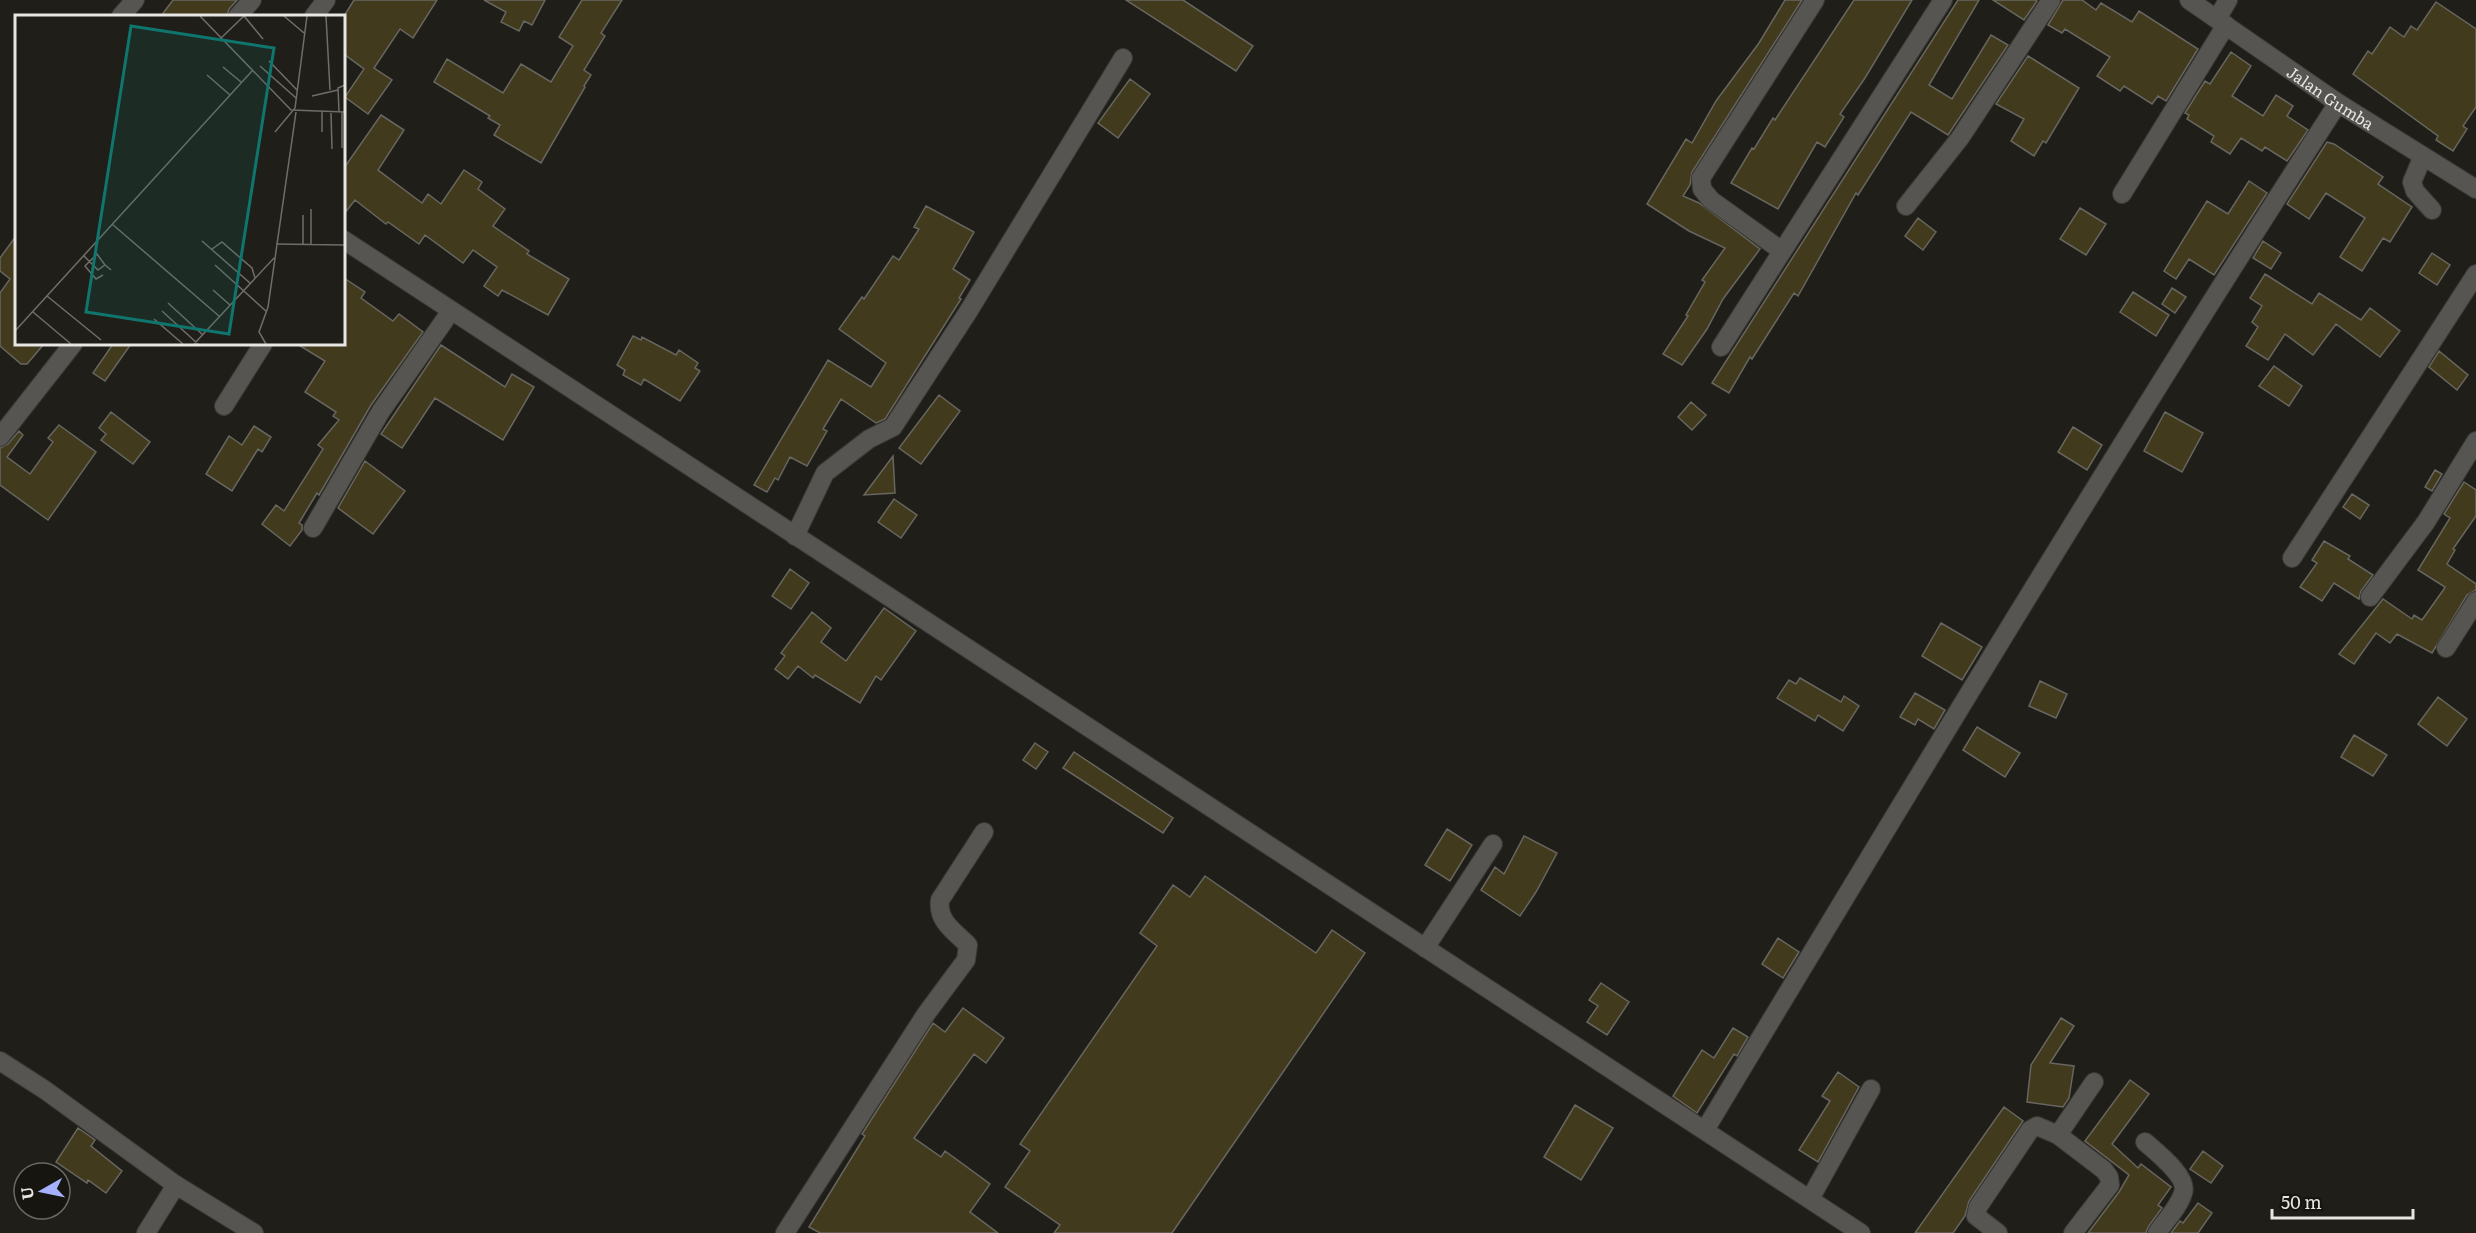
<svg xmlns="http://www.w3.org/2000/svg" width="2476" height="1233" font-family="Literata,serif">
<rect width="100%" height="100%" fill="#201e19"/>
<!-- building -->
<path fill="#423a1c" stroke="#676660" stroke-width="1.5" d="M173 0H237L229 9 227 16H161Z
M354 0H437L413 38 400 29 374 68 392 80 368 114 345 97 364 69 344 54V16Z
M484 0H545L532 25 524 21 519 31 501 22 506 12Z
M582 0H622L601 33 605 36 584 70 591 75 584 86 585 87 541 163 494 135 500 125 488 118 490 116 434 82 447 59 503 93 521 64 551 82 573 46 559 37Z
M1126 0H1183L1253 46 1236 71Z
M1785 0H1802L1692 172 1690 185 1683 196 1699 203 1760 249 1723 299 1707 329 1682 365 1663 354 1688 316 1686 315 1705 282 1702 280 1725 248 1689 231 1647 204 1686 139 1692 143 1716 101 1759 43Z
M1854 0H1912L1865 78 1840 114 1844 117 1825 147 1817 142 1778 209 1731 183 1752 148 1754 149 1773 118 1775 120Z
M1958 0H1979L1929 85 1952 99 1991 35 2008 45 1948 135 1911 112 1858 195 1856 193 1798 296 1794 293 1752 359 1750 357 1729 393 1712 383Z
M1993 0H2035L2037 1 2024 20Z
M2063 0H2082L2096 10 2101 3 2132 22 2139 11 2198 49 2166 101 2158 96 2152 104 2124 86 2120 91 2097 76 2110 57 2065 29 2062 33 2048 25Z
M2436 2 2476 29V107L2463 126 2467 129 2453 151 2436 140 2438 136 2353 74 2368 51 2372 54 2390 27 2404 37 2411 26 2417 30Z
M2231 52 2251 66 2232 96 2263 116 2276 95 2293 106 2287 116 2308 130 2287 161 2265 147 2262 151 2241 138 2230 154 2211 142 2214 136 2187 119 2189 115 2185 113 2205 81 2210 84Z
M2028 56 2079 88 2046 143 2043 141 2034 156 2011 141 2024 119 1996 104Z
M1130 79 1150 94 1118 138 1098 123Z
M381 115 404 130 378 170 422 203 428 194 441 204 464 170 482 182 478 189 505 209 493 226 529 251 527 254 569 279 548 315 502 290 498 296 484 286 497 267 473 250 463 263 425 235 419 244 388 222 386 224 355 200 344 214V168Z
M2327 142 2334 144 2383 177 2378 184 2412 207 2390 242 2383 238 2362 271 2340 257 2365 218 2326 193 2309 219 2287 204Z
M2249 181 2267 193 2214 275 2189 259 2176 279 2164 271 2207 201 2228 214Z
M926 206 974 232 953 269 970 280 959 298 961 299 885 419 876 423 841 399 823 429 827 431 807 466 790 457 778 480 775 478 767 492 754 485 828 360 871 387 886 363 839 329 862 297 864 299 893 256 899 260 919 229 914 227Z
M2080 208 2106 224 2086 255 2060 239Z
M1918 218 1936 232 1923 250 1905 236Z
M16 236V344H44L27 364H21L0 346V293L10 279 0 271V258Z
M2263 241 2281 253 2271 269 2253 258Z
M2432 253 2450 265 2437 285 2419 273Z
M2265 274 2312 304 2319 293 2361 320 2370 308 2400 331 2380 357 2336 324 2313 355 2285 334 2268 360 2246 346 2258 327 2252 322 2262 306 2250 298Z
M344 278 365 292 361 298 393 321 399 314 423 332 371 405 319 495 317 493 299 523 302 525V530L290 546 262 524 276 505 284 511 323 449 318 445 339 420 333 416 336 412 305 392 325 361 297 344H344Z
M2172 288 2186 297 2175 313 2162 304Z
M2133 292 2169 315 2156 336 2120 312Z
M633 336 641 340 642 337 676 355 679 350 698 363 695 368 700 371 680 401 644 379 641 385 623 375 625 370 617 365Z
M113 344H131L105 381 93 373Z
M441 345 505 387 512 374 534 387 503 440 435 398 402 448 381 434Z
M2439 351 2468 375 2457 390 2429 367Z
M2274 366 2302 386 2289 406 2259 386Z
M939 395 960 411 921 464 899 448Z
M1691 402 1706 415 1692 430 1678 417Z
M111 412 150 442 133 464 101 440 106 434 99 428Z
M2165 412 2203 433 2182 472 2144 451Z
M59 425 96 452 48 520 0 485V448L8 444 19 431 23 435 7 457 30 474 53 442 48 438Z
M254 426 271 437 262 452 258 449 232 491 206 474 229 436 242 445Z
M2073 427 2102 445 2087 470 2058 452Z
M893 456 895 493 864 495Z
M365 461 405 491 373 534 338 508Z
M2435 470 2442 474 2432 491 2425 487Z
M2464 482 2476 490V516L2453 549 2455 550 2447 564 2476 584V590L2467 595 2432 653 2397 634 2390 643 2376 633 2354 664 2339 654 2383 599 2412 619 2414 615 2422 620 2444 589 2445 587 2418 570 2450 518 2444 514Z
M2352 494 2369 505 2360 519 2343 507Z
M894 499 917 515 901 538 878 522Z
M2324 541 2350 556 2348 559 2373 575 2361 591 2359 599 2334 583 2322 601 2300 587 2317 563 2312 560Z
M790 569 809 583 791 609 772 596Z
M884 608 916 631 881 680 876 676 860 703 815 675 813 678 798 666 788 679 775 669 785 656 781 653 812 612 831 628 821 642 846 661Z
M1941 623 1982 647 1962 680 1922 656Z
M1800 678 1841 702 1844 696 1859 706 1843 731 1818 715 1815 721 1777 698 1789 680 1796 684Z
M2040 681 2067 694 2056 718 2029 706Z
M1915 693 1945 710 1934 729 1918 719 1915 725 1900 717Z
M2438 697 2467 719 2447 746 2418 724Z
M1977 727 2020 753 2005 777 1963 750Z
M2354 735 2387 755 2373 776 2341 757Z
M1035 743 1048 752 1036 769 1023 760Z
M1074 752 1173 818 1163 833 1063 768Z
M1447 829 1472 845 1450 881 1425 865Z
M1524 836 1557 853 1536 892 1520 916 1481 890 1495 867 1504 874Z
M1205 876 1316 953 1332 930 1365 953 1172 1233H1054L1060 1225 1005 1187 1030 1151 1020 1144 1157 946 1140 933 1173 885 1190 897Z
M1778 938 1799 952 1783 978 1762 964Z
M1601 983 1629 1002 1607 1035 1587 1022 1598 1006 1589 1000Z
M963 1008 1004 1038 986 1063 974 1054 914 1138 941 1157 945 1151 990 1184 970 1212 998 1233H820L809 1227 865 1136 862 1134 933 1023 945 1032Z
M2061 1018 2074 1026 2050 1063 2074 1066 2069 1098 2063 1107 2027 1102 2031 1065Z
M1733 1028 1748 1037 1737 1056 1734 1054 1697 1113 1673 1096 1702 1050 1714 1058Z
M1838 1072 1859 1087 1818 1162 1799 1150 1830 1101 1822 1096Z
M2130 1080 2149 1094 2112 1144 2138 1168 2141 1164 2171 1187 2158 1205 2162 1208 2148 1227 2146 1233H2088L2119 1192 2129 1175 2085 1141Z
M1575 1105 1613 1128 1581 1180 1544 1157Z
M2004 1107 2023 1121 1969 1201 1965 1216 1953 1233H1915Z
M78 1128 95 1140 91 1146 122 1171 106 1193 88 1180 87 1183 56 1162Z
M2203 1151 2223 1166 2211 1183 2190 1169Z
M2198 1203 2212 1213 2198 1233H2171L2180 1221 2183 1223Z"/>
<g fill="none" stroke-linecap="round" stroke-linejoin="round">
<!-- minor casing -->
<g stroke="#3c3a35" stroke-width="20">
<g id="minor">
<path id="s1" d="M2189 0 2338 103 2476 189"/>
<path d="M121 16 135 0"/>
<path d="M238 16 252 0"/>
<path d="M314 16 326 0"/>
<path d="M2217 19 2228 0"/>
<path d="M2423 156 2412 182 2415 191 2432 210"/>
<path d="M2122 194 2226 25"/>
<path d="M1906 206 1960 138 2051 0"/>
<path d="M344 240 1861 1233"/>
<path d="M1782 251 1711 200 1702 189 1701 178 1815 0"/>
<path d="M1721 347 1943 0"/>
<path d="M224 406 263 344"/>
<path d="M0 437 73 344"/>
<path d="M313 528 381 411 451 311"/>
<path d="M795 536 825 473 869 439 893 427 968 312 1123 58"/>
<path d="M2292 558 2476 274"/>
<path d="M2370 597 2426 522 2476 441"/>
<path d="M2446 648 2476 601"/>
<path d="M1425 948 1493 844"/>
<path d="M0 1061 45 1090 176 1185 254 1233"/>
<path d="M1705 1130C1912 786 2120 441 2338 103"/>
<path d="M2145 1142C2156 1152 2189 1177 2183 1193 2179 1207 2165 1221 2157 1233"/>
<path d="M1810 1199 1871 1089"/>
<path d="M146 1233 176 1185"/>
<path d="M785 1233 926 1014 966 960 968 945C954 931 937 921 940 900L984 832"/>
<path d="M1998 1233 1976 1216 1978 1207 2030 1130 2037 1126 2058 1135"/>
<path d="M2073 1233 2110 1185 2109 1177 2104 1170 2058 1135 2094 1082"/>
</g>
</g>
<!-- minor -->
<use href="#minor" stroke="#565552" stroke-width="18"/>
</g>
<g text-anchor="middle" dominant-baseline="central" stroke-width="4.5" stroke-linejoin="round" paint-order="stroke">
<!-- street labels -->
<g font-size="16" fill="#e7e6e3" stroke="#161510">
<text stroke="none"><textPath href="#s1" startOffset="172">Jalan Gumba</textPath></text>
</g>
</g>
<!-- overview -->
<g transform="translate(15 15)">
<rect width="330" height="330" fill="#201e19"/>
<path fill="none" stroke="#706e6a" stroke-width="1.5" d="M185 1 276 95 330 97M229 1 248 24M269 1 289 18M311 1 315 75M206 23 229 1M254 46 282 75M245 51 281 83M208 52 226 67M192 60 215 80M297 81 323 75M324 96 323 73 330 70M307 97V117M327 97V133M316 98 317 134M260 117 280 93 292 1M288 200V229M97 209 204 301M187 226 235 268M261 229 330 230M296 229V194M197 234 207 227 237 253 240 263M69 241 83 255 90 250 96 255M200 250 252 297M88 260 81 264 70 251 82 239 90 250M198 275 215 290M32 281 86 325M153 288 188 320M147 296 183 329M18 297 56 329M139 304 168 329M0 316 237 56M179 329 259 243M251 329 244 317 253 292 281 97"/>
<path fill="#0f766e" fill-opacity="0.15" stroke="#0f766e" stroke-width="3" d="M116 11 259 33 214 319 71 297Z"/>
<rect width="330" height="330" fill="none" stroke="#e7e6e3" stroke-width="3"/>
</g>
<!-- north arrow -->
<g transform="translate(42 1191) rotate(261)"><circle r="28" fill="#161510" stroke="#6a6964" stroke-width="1.5"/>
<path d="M0-4.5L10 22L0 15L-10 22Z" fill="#a5b1fc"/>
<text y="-9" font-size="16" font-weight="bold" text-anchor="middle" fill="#e7e6e3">U</text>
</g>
<!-- scale -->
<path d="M2272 1209v9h141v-9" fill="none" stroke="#e7e6e3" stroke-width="3"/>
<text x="2281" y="1209" font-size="18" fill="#e7e6e3" stroke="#161510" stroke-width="4.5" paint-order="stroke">50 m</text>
</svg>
